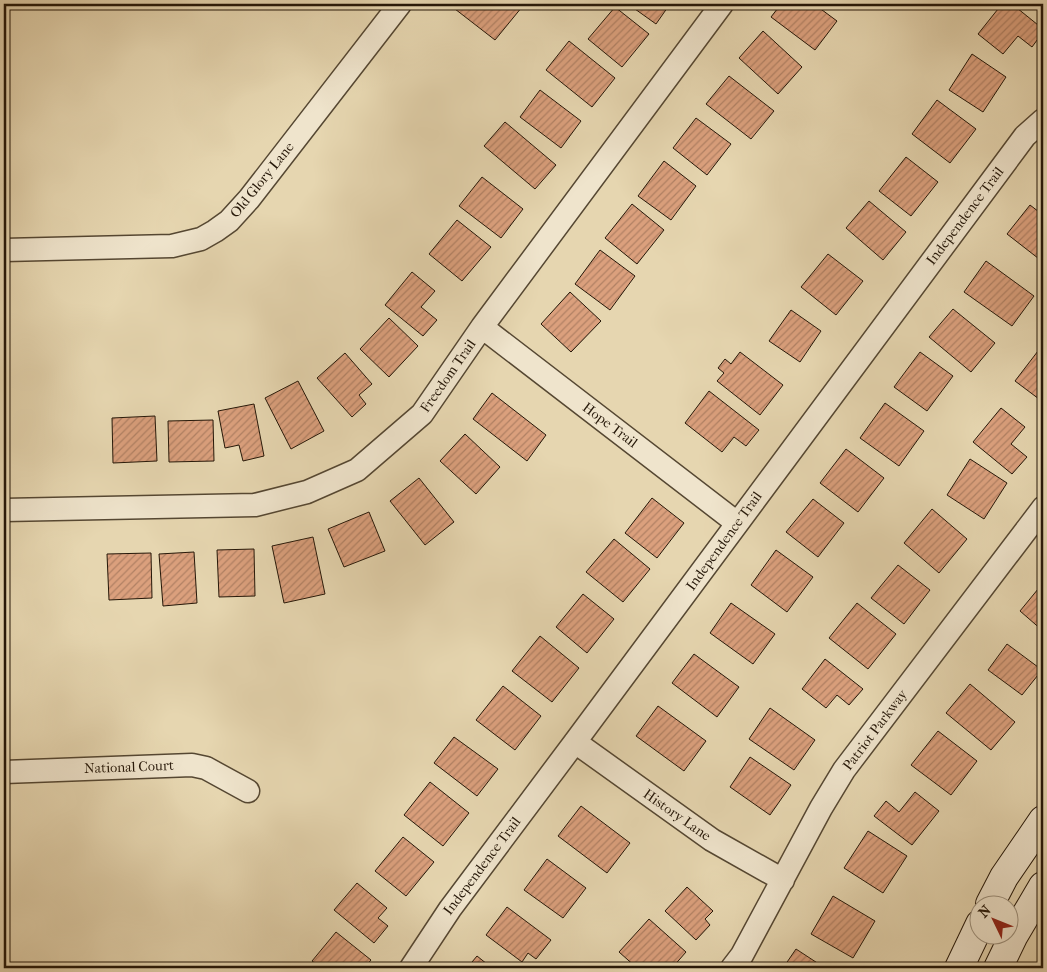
<svg xmlns="http://www.w3.org/2000/svg" width="1047" height="972" font-family="'IM FELL French Canon',serif">
<defs>
<pattern id="building-hatch" width="6" height="6" patternUnits="userSpaceOnUse" patternTransform="scale(1.25)"><rect width="6" height="6" fill="#dba07d"/><path d="M-1 1l2-2M0 6l6-6M5 7l2-2" fill="none" stroke="#b18164"/></pattern>
</defs>
<rect width="100%" height="100%" fill="#e6d6b0"/>
<filter id="stains"><feTurbulence type="fractalNoise" baseFrequency=".004" numOctaves="4"/><feColorMatrix values="0 0 0 0 .2 0 0 0 0 .09 0 0 0 0 .02 0 0 0 .5 -.17"/></filter>
<radialGradient id="worn" r=".72"><stop offset=".6" stop-color="#630" stop-opacity="0"/><stop offset="1" stop-color="#630" stop-opacity=".3"/></radialGradient>
<!-- building -->
<path fill="url(#building-hatch)" stroke="#251708" d="M459 4H518L522 7 495 40 455 9Z
M628 4H670L656 24Z
M781 4H814L837 21 815 50 771 17Z
M1002 4H1012L1043 29V32L1032 47 1018 36 1003 54 978 34Z
M615 7 649 34 622 67 588 39Z
M763 31 802 67 778 94 739 58Z
M569 41 615 78 592 107 546 70Z
M972 54 1006 77 983 112 949 90Z
M729 76 774 111 751 139 706 104Z
M540 90 581 121 561 148 520 117Z
M937 100 976 129 950 163 912 134Z
M696 118 731 144 707 175 673 148Z
M505 122 556 165 535 189 484 146Z
M906 157 938 182 911 216 879 191Z
M664 161 696 186 671 220 638 196Z
M482 177 523 209 501 238 459 206Z
M869 201 906 232 883 260 846 228Z
M632 204 664 230 637 264 605 238Z
M1030 205 1043 215V262L1007 234Z
M457 220 491 247 462 281 429 254Z
M600 250 635 276 610 310 575 284Z
M828 254 863 281 836 315 801 287Z
M986 261 1034 296 1012 326 964 292Z
M412 272 435 291 421 307 437 320 423 336 385 305Z
M570 292 601 321 571 352 541 324Z
M953 309 995 343 971 372 929 337Z
M791 310 821 331 800 362 769 341Z
M389 318 418 346 389 377 360 349Z
M1038 351 1043 355V402L1015 381Z
M740 352 783 385 760 415 717 381 724 373 718 368 725 359 731 364Z
M920 352 953 376 927 411 894 387Z
M345 353 372 384 359 395 366 404 352 417 317 378Z
M298 381 324 431 291 449 265 398Z
M709 391 759 430 746 446 734 437 722 452 685 423Z
M492 393 546 435 527 461 473 419Z
M885 403 924 431 899 466 860 438Z
M254 404 264 456 243 461 239 445 225 448 218 411Z
M1001 408 1025 427 1011 444 1027 457 1012 474 973 442Z
M155 416 157 461 113 463 112 418Z
M213 420 214 461 169 462 168 421Z
M465 434 500 467 476 494 440 461Z
M846 449 884 478 858 512 820 483Z
M970 459 1007 483 984 519 947 495Z
M419 478 454 522 425 545 390 501Z
M652 498 684 523 657 558 625 533Z
M813 499 844 523 818 557 786 532Z
M932 509 967 539 939 573 904 543Z
M369 512 385 551 344 567 328 529Z
M313 537 325 594 284 603 272 546Z
M614 539 650 569 623 602 586 572Z
M254 549 255 596 219 597 217 550Z
M776 550 813 577 787 612 751 585Z
M194 552 197 603 163 606 159 554Z
M151 553 152 598 109 600 107 554Z
M898 565 930 590 904 624 871 598Z
M1043 583V631L1020 611Z
M583 594 614 619 587 653 556 627Z
M731 603 775 634 753 664 710 633Z
M857 603 896 634 868 669 829 638Z
M540 636 579 668 552 702 512 671Z
M1007 644 1042 670 1022 695 988 670Z
M694 654 739 687 717 717 672 683Z
M825 659 863 689 849 705 837 695 826 708 802 689Z
M970 684 1015 722 991 750 946 713Z
M503 686 541 716 515 750 476 720Z
M658 706 706 741 684 771 636 736Z
M770 708 815 740 794 770 749 739Z
M938 731 977 761 951 795 911 765Z
M454 737 498 769 477 796 434 763Z
M750 757 791 785 770 815 730 787Z
M430 782 469 813 443 846 404 815Z
M915 792 939 811 912 845 874 816 886 801 899 812Z
M581 806 630 843 607 873 558 836Z
M868 831 907 856 883 893 844 868Z
M403 837 434 862 406 896 375 871Z
M547 859 586 888 563 918 524 890Z
M357 883 387 908 378 918 388 926 374 943 334 910Z
M687 887 713 911 705 919 710 925 696 940 665 911Z
M833 896 875 921 853 958 811 934Z
M507 907 551 940 536 959 528 953 522 962 486 935Z
M649 919 686 952 672 968H637L619 952Z
M336 932 371 960 364 968H321L312 961Z
M796 949 825 968H783Z
M477 956 492 968H467Z"/>
<g fill="none" stroke-linecap="round" stroke-linejoin="round">
<!-- street casing -->
<g stroke="#554732" stroke-width="25">
<path id="street" d="M4 250 172 246 201 239 215 231 229 221 249 199 400 4
M482 327 737 523
M4 510 255 505 307 492 357 470 422 414 482 327 722 4
M575 742 712 840 783 880
M4 772 192 765 206 768 248 791
M411 968 450 909 575 742 1025 136 1043 120
M732 968 742 955 821 808 844 770 1043 508"/>
</g>
<!-- secondary casing -->
<g stroke="#251708" stroke-width="30">
<path id="secondary" d="M990 904 1004 877 1043 820
M959 968 980 924
M998 968 1014 935 1043 886"/>
</g>
<!-- street -->
<use href="#street" stroke="#efe4cc" stroke-width="22"/>
<!-- secondary -->
<use href="#secondary" stroke="#efe4cc" stroke-width="28"/>
</g>
<g text-anchor="middle" dominant-baseline="central" stroke-width="4" stroke-linejoin="round" paint-order="stroke">
<!-- street labels -->
<g font-size="14" fill="#251708" stroke="#efe4cc">
<text transform="translate(262 180) rotate(-51)">Old Glory Lane</text>
<text transform="translate(965 216) rotate(-53)">Independence Trail</text>
<text transform="translate(448 376) rotate(-55)">Freedom Trail</text>
<text transform="translate(610 425) rotate(37)">Hope Trail</text>
<text transform="translate(724 541) rotate(-54)">Independence Trail</text>
<text transform="translate(875 730) rotate(-53)">Patriot Parkway</text>
<text transform="translate(129 767) rotate(-2)">National Court</text>
<text transform="translate(677 815) rotate(35)">History Lane</text>
<text transform="translate(482 866) rotate(-53)">Independence Trail</text>
</g>
</g>
<!-- margin -->
<rect width="1047" height="972" fill="none" stroke="#e6d6b0" stroke-width="20"/>
<rect x="5" y="5" width="1037" height="962" fill="none" stroke="#251708" stroke-width="2.5"/>
<rect x="10" y="10" width="1027" height="952" fill="none" stroke="#251708"/>
<!-- north arrow -->
<g transform="translate(994 920) rotate(313)"><circle r="24" fill="#efe4cc" stroke="#9e927e"/>
<path d="M0-4L9 19L0 12L-9 19Z" fill="#8f2418"/>
<text y="-8" font-size="14" font-weight="bold" text-anchor="middle" fill="#251708">N</text>
</g>
<rect width="100%" height="100%" filter="url(#stains)"/>
<rect width="100%" height="100%" fill="url(#worn)"/>
</svg>
